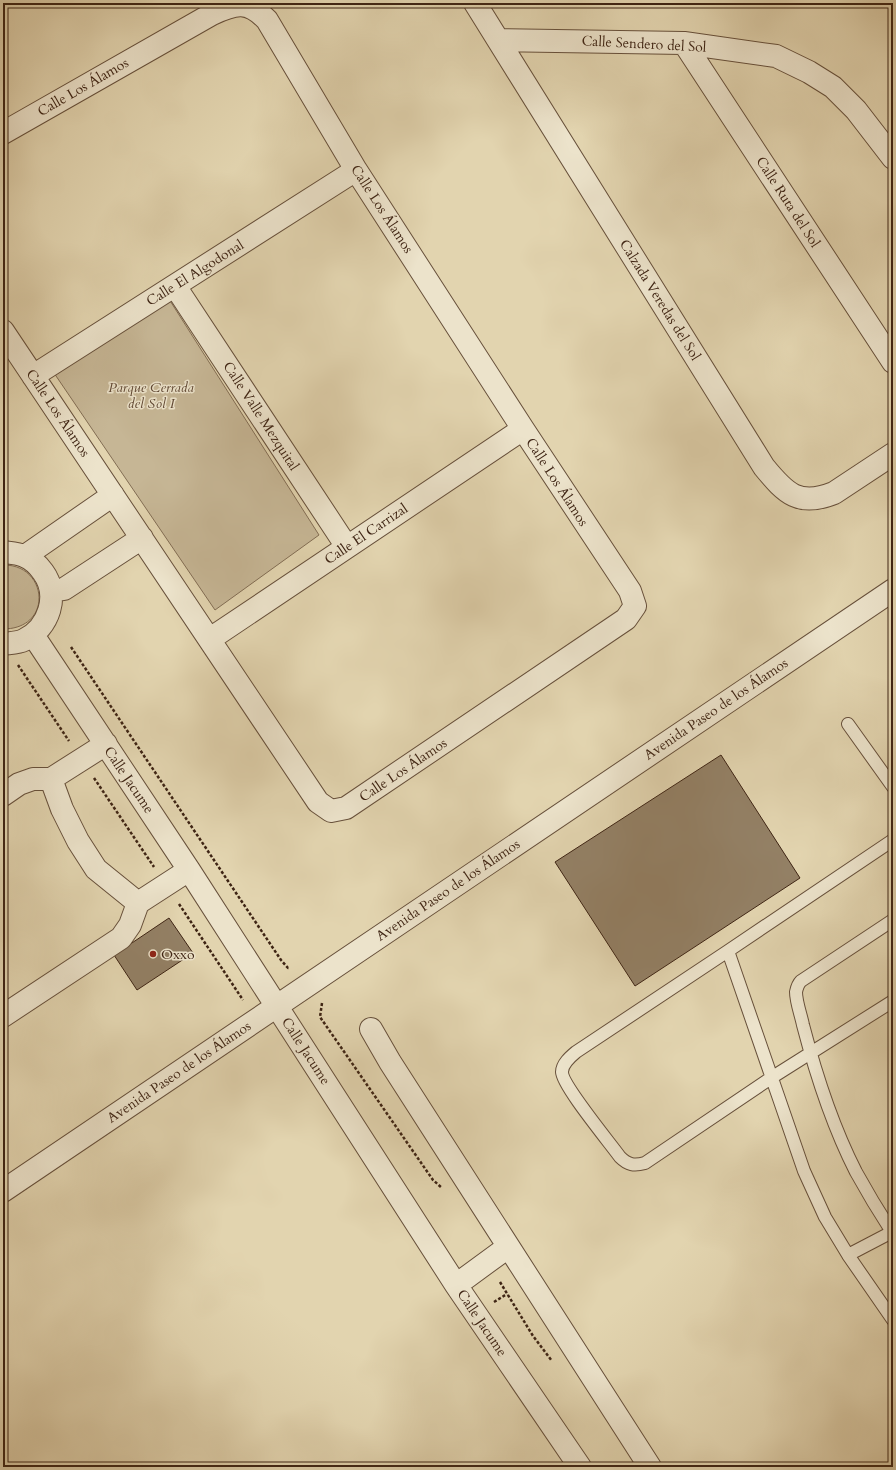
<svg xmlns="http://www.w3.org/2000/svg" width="896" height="1470" font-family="Cardo,serif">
<rect width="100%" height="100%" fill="#e2d4af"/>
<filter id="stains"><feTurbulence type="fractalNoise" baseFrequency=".005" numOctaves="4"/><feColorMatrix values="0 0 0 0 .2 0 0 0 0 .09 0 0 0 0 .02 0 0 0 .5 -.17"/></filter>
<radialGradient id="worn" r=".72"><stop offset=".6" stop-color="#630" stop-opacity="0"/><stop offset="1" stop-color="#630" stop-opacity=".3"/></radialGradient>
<!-- green -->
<path fill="#c6b695" stroke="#826d54" d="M167 296 319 535 215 610 54 373Z
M3 565C48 564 54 629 3 629Z"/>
<!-- building -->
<path fill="#938065" stroke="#3e2414" d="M721 755 800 878 635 986 555 862Z
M169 918 193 953 137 990 114 955Z"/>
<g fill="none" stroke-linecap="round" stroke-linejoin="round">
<!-- service casing -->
<g stroke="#67503b" stroke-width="14">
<path id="service" d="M848 724 893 787
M893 840 728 951 804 1171 825 1217 848 1255 893 1320
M728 951 576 1052C570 1057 562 1064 562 1072 562 1085 610 1143 620 1157 628 1165 634 1166 645 1163L771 1078 893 1001
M848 1255 892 1232C879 1212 867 1192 856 1172 832 1125 816 1075 803 1025 801 1015 796 1002 796 992 797 987 798 984 801 981L893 920"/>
</g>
<!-- minor casing -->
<g stroke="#67503b" stroke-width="24">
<path id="minor" d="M475 3 764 467C786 494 799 507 834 493L893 454
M498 40 684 43 776 56 809 72 833 87 856 110 893 158
M684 43 893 362
M3 133 212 14C236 3 248 0 267 20L356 170 523 429 630 591 635 606 626 619 346 808 331 811 318 802 3 331
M175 286 347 547
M33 376 356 170
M3 552C10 553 17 553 24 556 32 559 38 565 43 572 60 595 49 628 24 640 18 643 10 643 3 644
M25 556 113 495
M51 591 64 589 142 538
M33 635 189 870 456 1285 580 1467
M210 639 523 429
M51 779 62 809 78 841 96 869 138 903
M3 795 19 784 33 779H51L106 744
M3 1016 121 938 130 925 138 903 189 870
M371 1029 390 1062 650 1467
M3 1191 893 590
M456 1285 508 1247"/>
</g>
<!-- path -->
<path stroke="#3e2414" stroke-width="2.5" stroke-dasharray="3 2" stroke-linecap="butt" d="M71 647 281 960 288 968H290
M18 665 69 741
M94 778 154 867
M179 904 243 1000
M322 1003 320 1017 433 1180 442 1188
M500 1282 533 1336 552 1361
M494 1302 507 1294"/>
<!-- service -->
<use href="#service" stroke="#ece3cb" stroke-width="12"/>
<!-- minor -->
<use href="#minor" stroke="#ece3cb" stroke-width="22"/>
</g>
<!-- markers -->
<circle fill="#8f2418" stroke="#ece3cb" stroke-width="1.5" cx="153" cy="954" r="4"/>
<g text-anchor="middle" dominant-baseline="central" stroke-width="3" stroke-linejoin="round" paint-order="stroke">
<!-- street labels -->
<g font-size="14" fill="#3e2414" stroke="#ece3cb">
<text transform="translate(644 44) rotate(3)">Calle Sendero del Sol</text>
<text transform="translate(83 87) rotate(-30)">Calle Los Álamos</text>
<text transform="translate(788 202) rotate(57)">Calle Ruta del Sol</text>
<text transform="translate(382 209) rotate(57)">Calle Los Álamos</text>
<text transform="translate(195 273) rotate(-32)">Calle El Algodonal</text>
<text transform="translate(660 300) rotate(58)">Calzada Veredas del Sol</text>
<text transform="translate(58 413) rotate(56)">Calle Los Álamos</text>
<text transform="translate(261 416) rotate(57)">Calle Valle Mezquital</text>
<text transform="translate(557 482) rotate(57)">Calle Los Álamos</text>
<text transform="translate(366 534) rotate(-34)">Calle El Carrizal</text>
<text transform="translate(716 709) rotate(-34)">Avenida Paseo de los Álamos</text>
<text transform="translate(403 770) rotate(-34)">Calle Los Álamos</text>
<text transform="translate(129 780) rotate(56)">Calle Jacume</text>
<text transform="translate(448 890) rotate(-34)">Avenida Paseo de los Álamos</text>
<text transform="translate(306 1051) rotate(57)">Calle Jacume</text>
<text transform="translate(179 1072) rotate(-34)">Avenida Paseo de los Álamos</text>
<text transform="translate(482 1323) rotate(56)">Calle Jacume</text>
</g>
<!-- park labels -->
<g font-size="14" font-style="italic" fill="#604834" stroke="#ece3cb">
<text x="151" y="387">Parque Cerrada<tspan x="151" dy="16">del Sol I</tspan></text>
</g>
<!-- poi labels -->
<g font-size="14" fill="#3e2414" stroke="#ece3cb" text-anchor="start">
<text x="161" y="954">Oxxo</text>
</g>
</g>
<!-- margin -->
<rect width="896" height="1470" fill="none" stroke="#e2d4af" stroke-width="16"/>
<rect x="4" y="4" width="888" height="1462" fill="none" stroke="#3e2414" stroke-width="2"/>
<rect x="8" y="8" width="880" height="1454" fill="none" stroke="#3e2414"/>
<rect width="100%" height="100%" filter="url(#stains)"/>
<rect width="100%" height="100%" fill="url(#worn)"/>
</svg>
